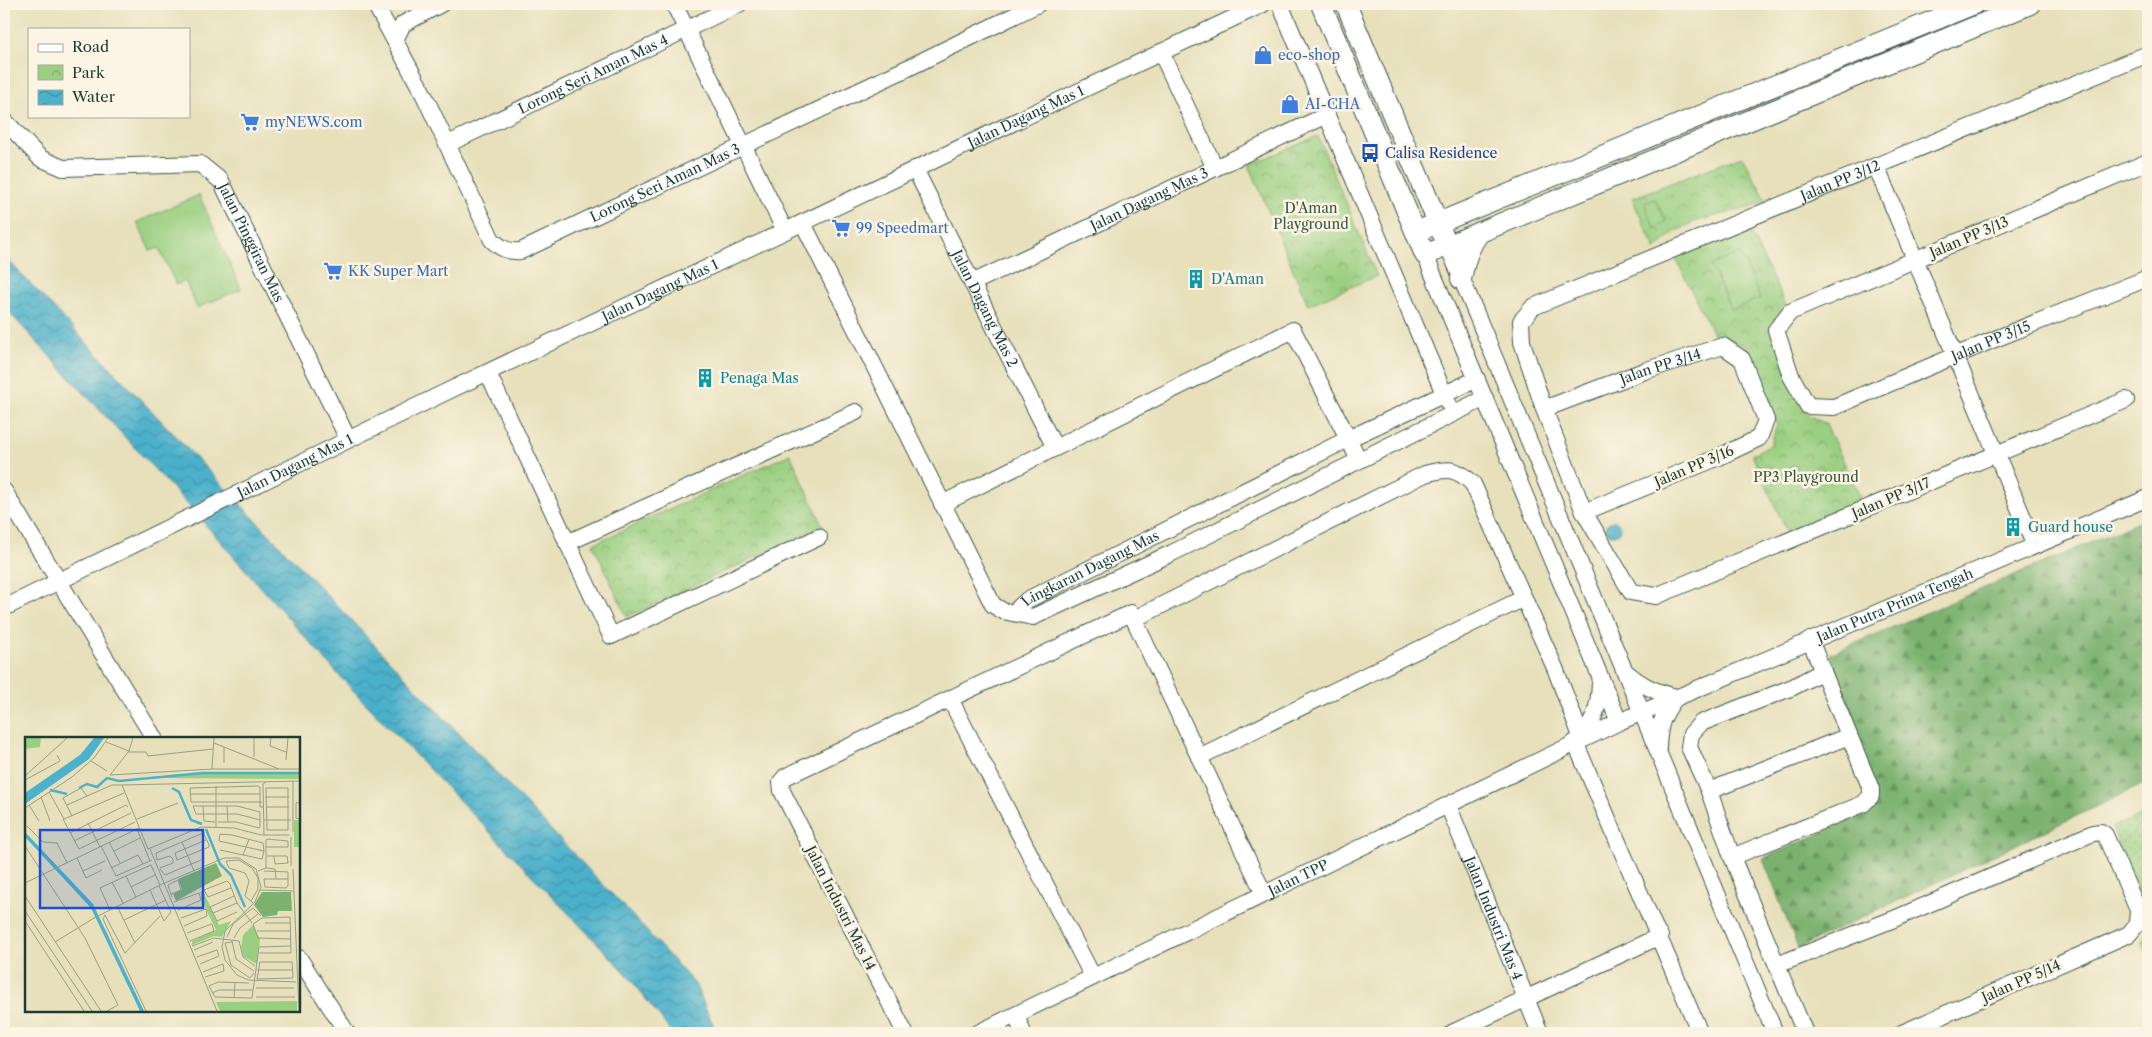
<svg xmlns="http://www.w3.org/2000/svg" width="2152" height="1037" font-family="'Libre Caslon Text',serif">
<defs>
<pattern id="grass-dots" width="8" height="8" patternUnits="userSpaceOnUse" patternTransform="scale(1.25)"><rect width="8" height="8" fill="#9acf81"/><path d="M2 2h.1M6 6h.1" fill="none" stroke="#7da96a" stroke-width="1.8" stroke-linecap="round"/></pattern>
<pattern id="forest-firs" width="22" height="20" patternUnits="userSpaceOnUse" patternTransform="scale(1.25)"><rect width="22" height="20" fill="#7bb26f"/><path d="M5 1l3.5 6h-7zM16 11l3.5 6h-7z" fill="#64925c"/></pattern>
<pattern id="park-crowns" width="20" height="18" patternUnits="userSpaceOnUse" patternTransform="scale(1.25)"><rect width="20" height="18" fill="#9acf81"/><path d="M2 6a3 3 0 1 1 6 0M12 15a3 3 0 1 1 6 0" fill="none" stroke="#7da96a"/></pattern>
<pattern id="water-waves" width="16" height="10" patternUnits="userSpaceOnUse" patternTransform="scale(1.25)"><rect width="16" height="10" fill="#4cb1cb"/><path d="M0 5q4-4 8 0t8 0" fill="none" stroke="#3f91a6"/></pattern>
</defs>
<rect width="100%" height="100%" fill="#fcf5e5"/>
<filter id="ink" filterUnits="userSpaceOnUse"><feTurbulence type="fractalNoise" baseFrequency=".02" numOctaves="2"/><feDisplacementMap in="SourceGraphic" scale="10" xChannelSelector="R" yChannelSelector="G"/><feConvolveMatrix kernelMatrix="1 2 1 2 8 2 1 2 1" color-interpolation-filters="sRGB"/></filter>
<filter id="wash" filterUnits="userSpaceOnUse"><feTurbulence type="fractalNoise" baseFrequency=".0096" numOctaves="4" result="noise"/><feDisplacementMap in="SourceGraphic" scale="20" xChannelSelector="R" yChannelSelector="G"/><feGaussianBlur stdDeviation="1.12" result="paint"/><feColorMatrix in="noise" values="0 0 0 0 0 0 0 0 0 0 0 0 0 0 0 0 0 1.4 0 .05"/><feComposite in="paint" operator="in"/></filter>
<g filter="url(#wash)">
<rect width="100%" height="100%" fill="#e7e0bb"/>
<!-- grass -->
<path fill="url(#grass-dots)" stroke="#5c865a" d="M2148 813V919L2112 827Z
M2148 928V958L2142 942Z"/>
<!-- forest -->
<path fill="url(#forest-firs)" stroke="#4d7852" d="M2148 518V782L1798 948 1763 859 1877 807 1830 654Z"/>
<!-- park -->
<path fill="url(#park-crowns)" stroke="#5c865a" d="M1318 136 1377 276 1308 305 1249 165Z
M1742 156 1767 202 1694 222 1675 232 1655 249 1632 198Z
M1746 223 1786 306 1772 329 1808 415 1826 424 1862 501 1787 532 1752 455 1771 444 1777 424 1746 346 1713 334 1671 249Z
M790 454 823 526 627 617 593 544Z"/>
<!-- pitch -->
<path fill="#9acf81" stroke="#5c865a" d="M199 195 241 289 197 308 185 281 176 285 159 248 150 251 137 222Z
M1655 199 1666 222 1655 229 1644 203Z
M1740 253 1760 298 1731 310 1711 265Z"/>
<!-- water -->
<path fill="url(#water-waves)" stroke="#367780" d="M4 256 629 912 695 984 717 1033H672L625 972 344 681 187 504 4 307Z
M1606 528a7 7 0 1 1 14 0a7 7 0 1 1-14 0Z"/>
</g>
<g filter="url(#ink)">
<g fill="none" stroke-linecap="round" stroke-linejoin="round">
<!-- minor casing -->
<g stroke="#3d5548" stroke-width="18">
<g id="minor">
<path id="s1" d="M375 4 424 95 492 240C502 249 508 252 521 251L914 65 1038 4"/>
<path d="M674 4 785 231"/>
<path d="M1280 4 1448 403"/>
<path d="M395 40 403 24 441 4"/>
<path d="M1161 52 1215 168"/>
<path id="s2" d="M4 120 40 158 63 168 200 164 221 181 348 439"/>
<path id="s3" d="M448 144 739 4"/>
<path id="s4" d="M2148 162 1790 312 1776 330 1791 376 1808 406 1834 407 1995 339 2148 278"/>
<path d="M1876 166 2034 544"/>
<path id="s5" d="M915 169 1055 448"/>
<path d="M803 223 993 605 1003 611 1033 617 1172 553 1485 398"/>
<path d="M1448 246 1775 1033"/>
<path d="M1425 255 1619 722"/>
<path id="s6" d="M972 283 1327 115"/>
<path d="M488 373 611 636 819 537"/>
<path id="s7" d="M2126 400 1656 596 1631 592 1584 512 1544 409 1522 342 1521 321 1533 307 2148 54"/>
<path id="s8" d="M1544 409 1644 371 1723 346 1742 359 1766 420 1759 438 1719 457 1584 512"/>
<path d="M4 491 154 738"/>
<path d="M942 504 1293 330 1359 460"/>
<path d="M567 543 856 412"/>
<path id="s9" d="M4 608 446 392 1263 4"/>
<path id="s10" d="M1013 613 1027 600 1348 439 1477 379"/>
<path d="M1134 619 1425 474C1447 468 1456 467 1473 484L1555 668 1582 739"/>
<path d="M1626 672C1642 686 1656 692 1676 697"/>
<path d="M950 699 1093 977"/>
<path d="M1582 739C1595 718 1599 707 1600 683"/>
<path d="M1575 742 1700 1033"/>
<path d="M1658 747C1659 724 1662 716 1676 697"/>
<path d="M1199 757 1524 598"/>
<path d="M1709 791 1849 736"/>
<path id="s11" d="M1448 805 1540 1033"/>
<path d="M1732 857 1863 804 1871 796V789L1810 640"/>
<path d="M299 958 347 1033"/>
<path d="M1777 965 1894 919 2093 833 2101 832 2105 835 2138 910 2137 924 2129 934 1902 1033"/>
<path d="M1016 1015 1023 1033"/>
<path d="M905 1033 782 791 781 782 785 777 1131 613 1264 894"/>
<path id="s12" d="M978 1033 1619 722 2148 498"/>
<path d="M1452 1033 1660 936"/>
<path d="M1805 1033 1732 857 1709 791 1689 747 1691 734 1701 723 1793 687 1823 671"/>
</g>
</g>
<!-- major casing -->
<g stroke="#3d5548" stroke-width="22">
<path id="major" d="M1321 4 1425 255 2030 4
M1346 4 1443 235
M1416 232 1974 4
M1461 279C1465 261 1468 247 1480 232"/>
</g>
<!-- minor -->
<use href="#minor" stroke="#fff" stroke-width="16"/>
<!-- major -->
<use href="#major" stroke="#fff" stroke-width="20"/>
</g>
</g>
<!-- icons -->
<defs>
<g id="shop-bare" transform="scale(1.5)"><path d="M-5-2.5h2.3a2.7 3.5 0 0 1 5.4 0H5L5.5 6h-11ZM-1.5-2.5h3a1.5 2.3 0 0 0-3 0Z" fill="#3f7fe0" stroke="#fcf5e5" stroke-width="2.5" paint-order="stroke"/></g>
<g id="supermarket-bare" transform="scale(1.5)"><path d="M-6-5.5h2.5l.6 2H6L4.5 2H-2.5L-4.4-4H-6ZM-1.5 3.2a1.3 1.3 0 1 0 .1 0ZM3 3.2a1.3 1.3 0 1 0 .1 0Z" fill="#3f7fe0" stroke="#fcf5e5" stroke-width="2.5" paint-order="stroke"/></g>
<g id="bus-bare" transform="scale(1.5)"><path d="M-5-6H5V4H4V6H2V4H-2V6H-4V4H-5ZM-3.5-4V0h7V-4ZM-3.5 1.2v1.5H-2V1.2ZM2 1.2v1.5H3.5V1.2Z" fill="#1a4fb4" stroke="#fcf5e5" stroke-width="2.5" paint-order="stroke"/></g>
<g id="building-bare" transform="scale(1.5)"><path d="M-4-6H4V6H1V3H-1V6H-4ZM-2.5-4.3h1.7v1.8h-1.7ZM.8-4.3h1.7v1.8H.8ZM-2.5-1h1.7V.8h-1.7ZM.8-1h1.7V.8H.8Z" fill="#0f9aa8" stroke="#fcf5e5" stroke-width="2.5" paint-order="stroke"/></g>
</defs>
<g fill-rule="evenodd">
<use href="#shop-bare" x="1263" y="55"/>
<use href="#shop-bare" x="1290" y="104"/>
<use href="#supermarket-bare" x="250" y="122"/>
<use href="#bus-bare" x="1370" y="153"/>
<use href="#supermarket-bare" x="841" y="228"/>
<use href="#supermarket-bare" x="333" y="271"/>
<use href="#building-bare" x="1196" y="279"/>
<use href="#building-bare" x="705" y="378"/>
<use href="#building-bare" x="2013" y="527"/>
</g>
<g text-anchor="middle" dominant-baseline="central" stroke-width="5" stroke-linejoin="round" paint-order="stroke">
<!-- shop labels -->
<g font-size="14" fill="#366cbe" stroke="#fcf5e5" text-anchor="start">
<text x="1278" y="55">eco-shop</text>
<text x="1305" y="104">AI-CHA</text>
<text x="265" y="122">myNEWS.com</text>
<text x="856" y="228">99 Speedmart</text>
<text x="348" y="271">KK Super Mart</text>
</g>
<!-- street labels -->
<g font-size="14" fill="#1f3d34" stroke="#fcf5e5">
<text stroke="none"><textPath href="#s3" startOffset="161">Lorong Seri Aman Mas 4</textPath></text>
<text stroke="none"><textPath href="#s9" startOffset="1134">Jalan Dagang Mas 1</textPath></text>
<text stroke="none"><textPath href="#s7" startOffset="1180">Jalan PP 3/12</textPath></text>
<text stroke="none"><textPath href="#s1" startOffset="455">Lorong Seri Aman Mas 3</textPath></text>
<text stroke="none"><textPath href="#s6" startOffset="196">Jalan Dagang Mas 3</textPath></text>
<text transform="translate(1969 237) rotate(-23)">Jalan PP 3/13</text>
<text stroke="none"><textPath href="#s2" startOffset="310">Jalan Pinggiran Mas</textPath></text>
<text stroke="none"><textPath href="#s9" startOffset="729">Jalan Dagang Mas 1</textPath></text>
<text stroke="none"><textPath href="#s5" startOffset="156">Jalan Dagang Mas 2</textPath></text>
<text stroke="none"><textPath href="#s4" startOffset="690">Jalan PP 3/15</textPath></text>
<text stroke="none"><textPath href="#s8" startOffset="124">Jalan PP 3/14</textPath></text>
<text stroke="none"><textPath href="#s9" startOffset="324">Jalan Dagang Mas 1</textPath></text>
<text transform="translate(1694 466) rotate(-23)">Jalan PP 3/16</text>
<text transform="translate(1891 498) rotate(-23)">Jalan PP 3/17</text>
<text stroke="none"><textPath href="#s10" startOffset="90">Lingkaran Dagang Mas</textPath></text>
<text stroke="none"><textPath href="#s12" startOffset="1012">Jalan Putra Prima Tengah</textPath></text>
<text stroke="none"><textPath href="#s12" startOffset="356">Jalan TPP</textPath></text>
<text transform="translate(841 908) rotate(63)">Jalan Industri Mas 14</text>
<text stroke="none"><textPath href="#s11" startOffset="122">Jalan Industri Mas 4</textPath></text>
<text transform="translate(2021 981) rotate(-24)">Jalan PP 5/14</text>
</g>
<!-- transit labels -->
<g font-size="14" fill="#164399" stroke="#fcf5e5" text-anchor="start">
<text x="1385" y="153">Calisa Residence</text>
</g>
<!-- park labels -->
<g font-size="14" fill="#385a43" stroke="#fcf5e5">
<text x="1311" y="208">D'Aman<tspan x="1311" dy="16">Playground</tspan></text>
<text x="1806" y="477">PP3 Playground</text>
</g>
<!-- culture labels -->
<g font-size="14" fill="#0d838f" stroke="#fcf5e5" text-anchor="start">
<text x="1211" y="279">D'Aman</text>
<text x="720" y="378">Penaga Mas</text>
<text x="2028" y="527">Guard house</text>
</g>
</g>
<!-- overview -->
<g transform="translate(25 737)">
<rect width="275" height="275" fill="#e7e0bb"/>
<path d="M184 36H275V42L135 41 144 38ZM178 154 194 188 206 184 197 200 189 199 167 208V204L191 193 177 164 175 155ZM272 264V274H195L191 265Z" fill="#9acf81"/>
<path d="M191 126 197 139 151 164 148 157 157 153 153 142ZM237 155H266L267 174H253L252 178 238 180 229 168Z" fill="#7bb26f"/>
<path d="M0 1H16L15 10 0 12Z" fill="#9acf81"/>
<path d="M269 83H275V110H269ZM228 188 235 202 232 227 219 220 216 212 218 198Z" fill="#9acf81"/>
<path d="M69 1H79L64 22 0 67V56L55 18ZM0 95 68 167 119 274H115L66 171 1 101Z" fill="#4cb1cb"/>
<path fill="none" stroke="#4cb1cb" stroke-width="2.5" d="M54 51 62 47 72 50 82 41 94 44 178 36H275M147 51 154 55 166 83 177 87M25 53 42 57M181 92 195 127 206 138 220 170"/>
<path fill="none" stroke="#979f85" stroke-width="1" d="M108 1 104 14 85 38 187 32H275M229 1V20M246 1 245 9 261 15M81 5 104 14M189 6 254 32M103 15H121L123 19 188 12M261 23 263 1M66 24 82 34M199 26V10M187 32 189 1M0 39 42 1M0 43 35 24 32 18M191 49V90M241 51H263V93H242ZM24 55 39 82 99 56M165 57H235M16 60 25 84M240 60H264M237 65H166L165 51 233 49 235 50V70H238M275 65 271 66V81L275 82M4 68 14 84M42 68 87 48H97M178 69 179 84 190 85M202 69 203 85M241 70H264M0 71 47 40 69 21 83 1M47 79 38 61 56 51 62 59M38 82 54 112 110 85M112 82 153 66M239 83H266M193 85H211L234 91 235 90V75L212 69H168L171 77H212L235 83M63 86 75 110M2 89 18 105 32 106 42 126M112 92 125 124M177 93 184 108V110L152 123 150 116 181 103M268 95V44M45 96 101 68 103 70M207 98 238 106 239 114 194 104 195 97ZM239 98 238 47 241 45M264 98H236L209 91 176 90 123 112 97 48 275 44M266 100V129M49 104 106 76M84 105 95 126M157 105 169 134M0 109 60 201 93 268 82 274M76 109 91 139 127 123M125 112 192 274M195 113 237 122 239 114M89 114 115 101M218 118 224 102M242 119H262L263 126 250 127 249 119M52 121 61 141 77 133M132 123 131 116 178 96M132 123 145 119 148 122V126L135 131M86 131 113 118 118 127M241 131 250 132 251 142M135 132 140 138 176 123M268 132 274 274M58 134 80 124M233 134 241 131V103L242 102 263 104V110H241M239 134 263 135V149L261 151 240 150 239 142H263M101 139 126 128 135 148M87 145 98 166M0 146 114 91M106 150 130 138M206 151 183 160 179 153 202 144 205 147 212 166 227 186M125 153 139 184 146 175 134 149M235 153 268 154M146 157 156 153 153 143M0 159 76 274M209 159 185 170 192 184 212 175M147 160 143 148 153 143M226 164 233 152V141L227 131 214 123 201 124 204 131 220 136 224 144 220 159 228 166M149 165 174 156 176 163 153 173M92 169 110 206M85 173 75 151 101 139 111 160M0 174 67 274M188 176 212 166M80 178 78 182 121 274M80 178 100 216 135 179M156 181 181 172 182 179 159 189M99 183 141 163M0 184 59 274M240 186H266M232 194H266M162 196 187 187 189 194 165 204M202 200 208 187 228 171 236 179M209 201 215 191 233 177M207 204 211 222 229 234M30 205 69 181 135 148 199 121H214L231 132 236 150 230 165 200 194 197 210 200 223 212 238 223 243 271 245M207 205 200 206 206 228 225 241 229 236M167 209 189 201 214 204 218 220 230 229M169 213 188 205M234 216H266L265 180 237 181 228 187 233 201 266 202M172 220 192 213 194 219 175 227M235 225H267L268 241 232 242ZM232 233H267M178 235 198 227 199 234 180 240M224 246 193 245 184 249 190 260 227 261 234 210 266 209M231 251H269M187 256 194 253H228M231 260H270M209 261 210 246"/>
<path fill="#1d4ed8" fill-opacity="0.15" stroke="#1d4ed8" stroke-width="2.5" d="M15 93H178V171H15Z"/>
<rect width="275" height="275" fill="none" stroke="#1f3d34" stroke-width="2.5"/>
</g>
<!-- margin -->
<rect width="2152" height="1037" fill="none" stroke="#fcf5e5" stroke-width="20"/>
<!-- legend -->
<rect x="28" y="28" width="162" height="90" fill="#fcf5e5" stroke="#a4ab9e"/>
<rect x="38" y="44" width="25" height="8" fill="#ffffff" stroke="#a4ab9e"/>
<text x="72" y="52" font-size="15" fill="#1f3d34">Road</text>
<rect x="38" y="65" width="25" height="15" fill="url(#park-crowns)" stroke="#a4ab9e"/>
<text x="72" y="78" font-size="15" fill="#1f3d34">Park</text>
<rect x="38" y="90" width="25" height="15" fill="url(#water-waves)" stroke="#a4ab9e"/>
<text x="72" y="102" font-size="15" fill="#1f3d34">Water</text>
</svg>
